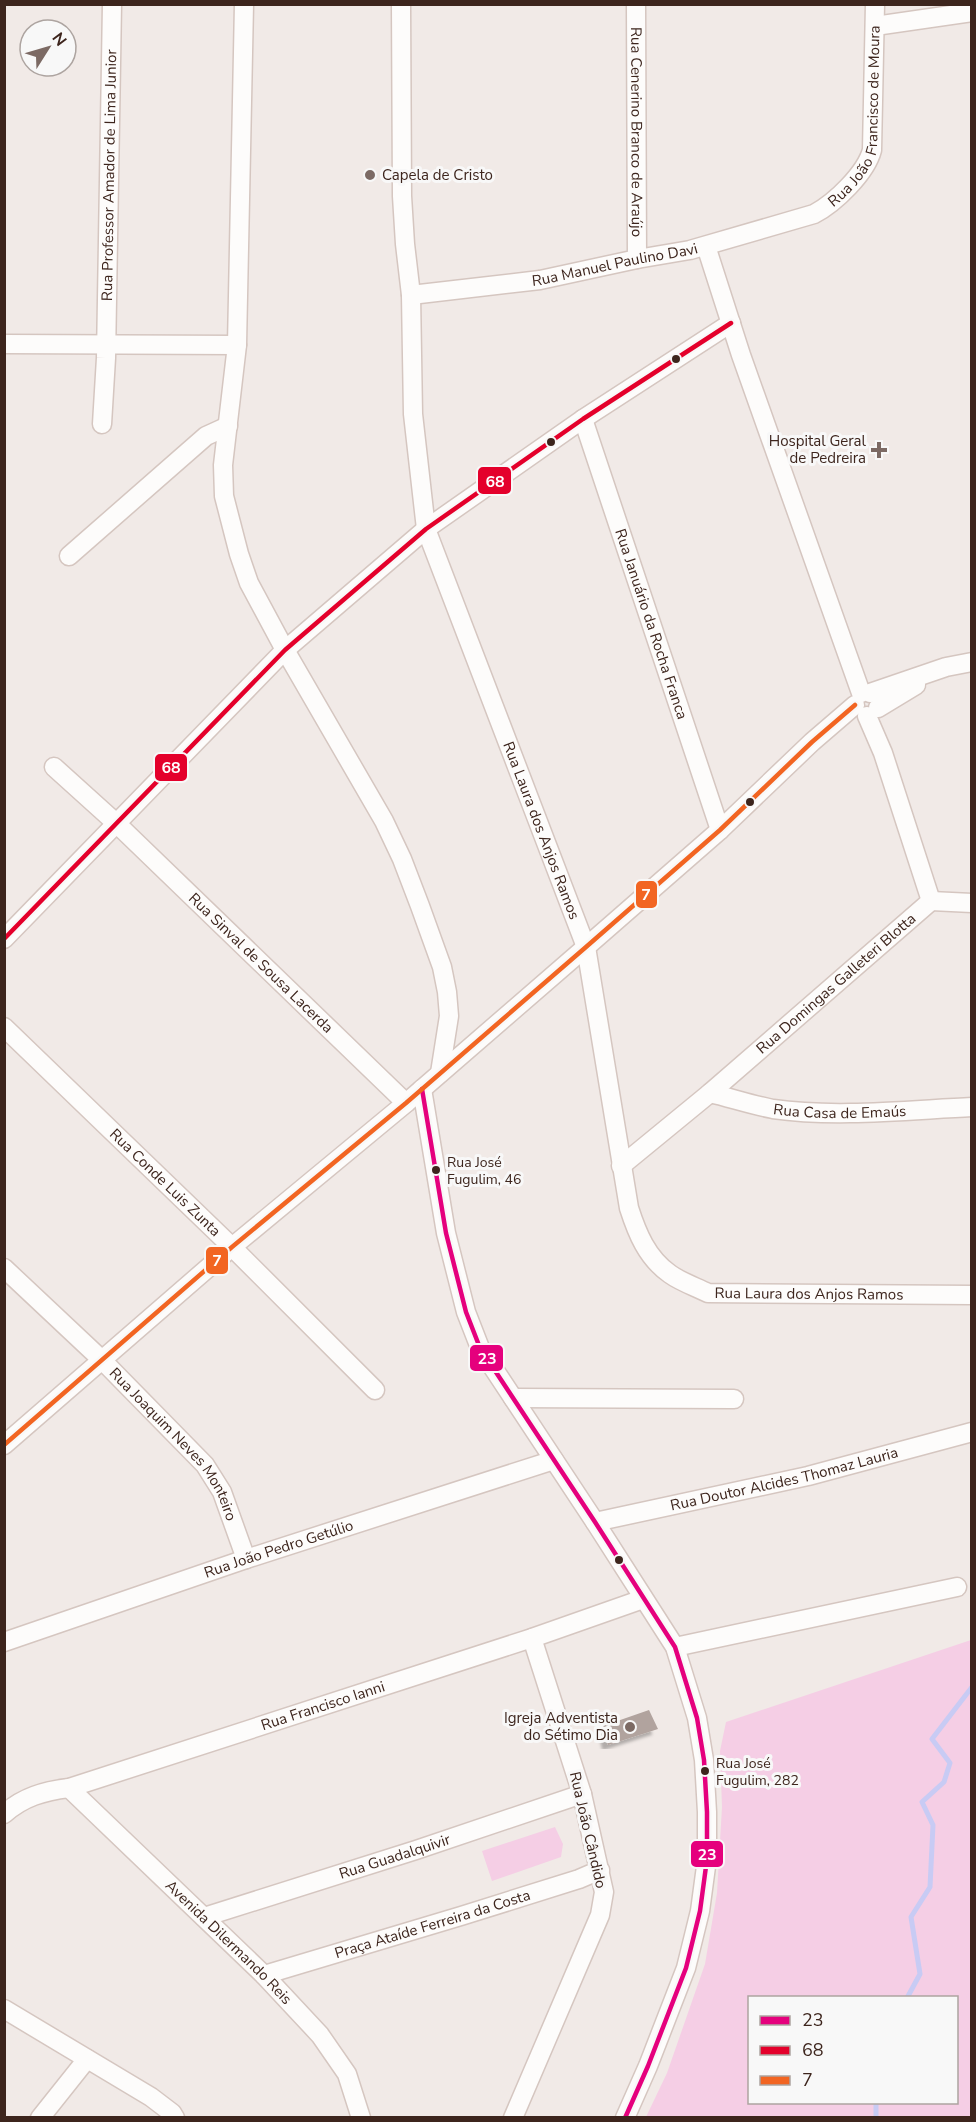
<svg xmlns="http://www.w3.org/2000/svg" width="976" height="2122" font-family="'Nunito Sans',sans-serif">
<defs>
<filter id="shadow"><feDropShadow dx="-5.5" dy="5.5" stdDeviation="1.5" flood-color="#0004"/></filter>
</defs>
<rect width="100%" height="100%" fill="#f1eae7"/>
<!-- green -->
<path fill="#f5cee5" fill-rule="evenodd" d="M971 1640V2117H646L667 2073 705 1964 717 1893 722 1807 720 1751 726 1722ZM750 1998H956V2102H750Z
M555 1827 563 1844 561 1857 492 1881 482 1851Z"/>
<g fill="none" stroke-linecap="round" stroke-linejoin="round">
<!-- stream -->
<path stroke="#c8cbf4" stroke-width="5" d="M907 1998 920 1974 911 1917 930 1887 933 1825 922 1802 944 1782 950 1763 932 1739 972 1687
M876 2102V2118"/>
</g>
<!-- building -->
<path fill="#b1a39e" filter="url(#shadow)" d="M649 1710 658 1729 608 1745 603 1726Z"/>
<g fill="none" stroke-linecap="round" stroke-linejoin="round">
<!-- minor casing -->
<g stroke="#d5c6c0" stroke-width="21">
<g id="minor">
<path d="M244 4 237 345 223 465 224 496 239 554 249 583 285 650 384 821 402 859 420 906 442 967 447 992 449 1016 440 1073"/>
<path id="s1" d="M401 4 402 196 405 244 411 295 413 414 426 529 586 947 629 1208C637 1233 647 1258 670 1274 681 1282 696 1287 708 1293L972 1295"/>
<path id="s2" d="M636 4 637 259"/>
<path d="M875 26 972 12"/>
<path d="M706 246 741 355 861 693"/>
<path id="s3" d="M411 295 540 280 637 259 690 250 814 214C835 203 866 173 872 150L875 4"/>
<path d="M4 344 237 345"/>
<path id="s4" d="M583 419 720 830"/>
<path id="s5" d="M102 424 106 358 112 4"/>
<path d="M69 556 206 436 228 426"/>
<path d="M870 693 946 667 972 662"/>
<path d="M878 708 916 685"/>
<path d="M867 716 883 753 931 901"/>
<path id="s6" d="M54 767 116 823 406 1103"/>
<path d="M931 901 972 903"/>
<path d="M4 939 285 650 426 529 583 419 731 323"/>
<path id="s7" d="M4 1027 232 1247 375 1390"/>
<path d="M422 1089 446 1233 466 1312 480 1348 595 1522 675 1647 697 1718 704 1760 707 1812V1859L700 1911 686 1968 648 2066 625 2118"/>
<path id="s8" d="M710 1093C731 1098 752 1105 773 1109 836 1118 908 1110 972 1107"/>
<path id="s9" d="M621 1166 710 1093 931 901"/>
<path id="s10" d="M4 1268 103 1361 205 1465 222 1492 246 1559"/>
<path d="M513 1398 734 1399"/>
<path d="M4 1445 232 1247 406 1103 586 947 720 830 812 742 855 705"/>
<path id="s11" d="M595 1522 808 1476 972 1432"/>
<path id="s12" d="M4 1642 246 1559 554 1460"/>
<path d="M675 1647 957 1587"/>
<path id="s13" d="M69 1788 264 1975 320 2035 347 2074 361 2118"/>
<path id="s14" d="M4 1814C23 1797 44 1791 69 1788L532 1638 643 1599"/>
<path id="s15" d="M204 1917 416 1850 582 1794"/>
<path id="s16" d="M264 1975 461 1916 579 1879 600 1870"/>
<path d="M4 2009 151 2097 172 2113 175 2118"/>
<path d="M40 2118 87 2059"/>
<path d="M513 2118 600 1915 604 1892 582 1794 532 1638"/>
</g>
</g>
<!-- minor -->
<use href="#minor" stroke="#fdfcfb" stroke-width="18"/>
<!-- bus-1 casing -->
<g stroke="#f8f8f8" stroke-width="9">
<path id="bus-1" d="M422 1089 446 1233 466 1312 480 1348 595 1522 675 1647 697 1718 704 1760 707 1812V1859L700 1911 686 1968 648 2066 625 2118"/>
</g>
<!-- bus-2 casing -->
<g stroke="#f8f8f8" stroke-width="9">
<path id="bus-2" d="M4 939 285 650 426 529 583 419 731 323"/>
</g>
<!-- bus-3 casing -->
<g stroke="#f8f8f8" stroke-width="9">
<path id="bus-3" d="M4 1445 232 1247 406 1103 586 947 720 830 812 742 855 705"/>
</g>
<!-- bus-1 -->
<use href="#bus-1" stroke="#e5007d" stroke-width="4.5"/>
<!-- bus-2 -->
<use href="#bus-2" stroke="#e4002b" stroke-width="4.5"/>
<!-- bus-3 -->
<use href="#bus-3" stroke="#f26522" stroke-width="4.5"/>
</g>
<!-- markers -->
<g fill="#7c6a64" stroke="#f8f8f8" stroke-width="2">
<circle cx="370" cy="175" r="6"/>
<path d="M876 441h6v6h6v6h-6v6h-6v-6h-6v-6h6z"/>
<circle cx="630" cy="1727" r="6"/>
</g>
<g fill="#3d251d" stroke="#f8f8f8" stroke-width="2">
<circle cx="676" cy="359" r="5"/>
<circle cx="551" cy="442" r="5"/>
<circle cx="750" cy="802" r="5"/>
<circle cx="436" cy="1170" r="5"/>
<circle cx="619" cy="1560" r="5"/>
<circle cx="705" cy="1771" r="5"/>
</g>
<g text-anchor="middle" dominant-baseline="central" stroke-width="6" stroke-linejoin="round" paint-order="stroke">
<!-- bus labels -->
<g font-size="14" fill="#3d251d" stroke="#f8f8f8" text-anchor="start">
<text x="447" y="1162">Rua José<tspan x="447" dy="17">Fugulim, 46</tspan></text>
<text x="716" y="1763">Rua José<tspan x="716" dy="17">Fugulim, 282</tspan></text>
</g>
<!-- street labels -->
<g font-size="15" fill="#3d251d" stroke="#f8f8f8">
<text stroke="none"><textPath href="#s3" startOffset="528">Rua João Francisco de Moura</textPath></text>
<text stroke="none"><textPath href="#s2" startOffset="128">Rua Cenerino Branco de Araújo</textPath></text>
<text stroke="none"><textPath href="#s5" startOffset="249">Rua Professor Amador de Lima Junior</textPath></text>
<text stroke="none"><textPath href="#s3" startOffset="206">Rua Manuel Paulino Davi</textPath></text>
<text stroke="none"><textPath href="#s4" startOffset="216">Rua Januário da Rocha Franca</textPath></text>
<text stroke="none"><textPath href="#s1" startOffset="849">Rua Laura dos Anjos Ramos</textPath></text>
<text stroke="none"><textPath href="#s6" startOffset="285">Rua Sinval de Sousa Lacerda</textPath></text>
<text stroke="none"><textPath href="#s9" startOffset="282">Rua Domingas Galleteri Blotta</textPath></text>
<text stroke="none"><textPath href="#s8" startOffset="132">Rua Casa de Emaús</textPath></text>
<text stroke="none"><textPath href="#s7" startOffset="224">Rua Conde Luis Zunta</textPath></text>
<text stroke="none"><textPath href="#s1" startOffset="1461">Rua Laura dos Anjos Ramos</textPath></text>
<text stroke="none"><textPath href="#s10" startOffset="246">Rua Joaquim Neves Monteiro</textPath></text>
<text stroke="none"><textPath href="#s11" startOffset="194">Rua Doutor Alcides Thomaz Lauria</textPath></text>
<text stroke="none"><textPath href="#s12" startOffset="290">Rua João Pedro Getúlio</textPath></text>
<text stroke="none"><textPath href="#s14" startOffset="338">Rua Francisco Ianni</textPath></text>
<text transform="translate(588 1830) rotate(77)">Rua João Cândido</text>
<text stroke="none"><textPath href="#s15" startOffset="200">Rua Guadalquivir</textPath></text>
<text stroke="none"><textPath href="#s16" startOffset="176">Praça Ataíde Ferreira da Costa</textPath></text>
<text stroke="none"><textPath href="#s13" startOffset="222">Avenida Dilermando Reis</textPath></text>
</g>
<!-- poi labels -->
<g font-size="15" fill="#3d251d" stroke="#f8f8f8" text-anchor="end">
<text x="382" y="175" text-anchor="start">Capela de Cristo</text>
<text x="866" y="441">Hospital Geral<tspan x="866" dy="17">de Pedreira</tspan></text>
<text x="618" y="1718">Igreja Adventista<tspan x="618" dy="17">do Sétimo Dia</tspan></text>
</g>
</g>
<g stroke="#f8f8f8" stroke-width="2">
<rect x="477" y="466" width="35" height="29" rx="6" fill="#e4002b"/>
<rect x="154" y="753" width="34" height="29" rx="6" fill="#e4002b"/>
<rect x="635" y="880" width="23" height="29" rx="6" fill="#f26522"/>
<rect x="205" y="1246" width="24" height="29" rx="6" fill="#f26522"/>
<rect x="469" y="1344" width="35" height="28" rx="6" fill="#e5007d"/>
<rect x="690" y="1840" width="34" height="28" rx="6" fill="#e5007d"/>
</g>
<g font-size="16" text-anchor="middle" font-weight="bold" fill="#fff">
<text x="495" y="487">68</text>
<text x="171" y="773">68</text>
<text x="646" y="900">7</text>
<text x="217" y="1266">7</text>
<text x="487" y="1364">23</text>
<text x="707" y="1860">23</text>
</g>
<!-- border -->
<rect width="976" height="2122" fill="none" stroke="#3d251d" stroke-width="12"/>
<!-- legend -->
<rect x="748" y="1996" width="210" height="108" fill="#f8f8f8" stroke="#ada4a0" stroke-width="1.5"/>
<rect x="760" y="2016" width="30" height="9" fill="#e5007d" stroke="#ada4a0" stroke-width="1.5"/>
<text x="802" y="2026" font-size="18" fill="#3d251d">23</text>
<rect x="760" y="2046" width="30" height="9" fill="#e4002b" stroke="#ada4a0" stroke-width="1.5"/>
<text x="802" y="2056" font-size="18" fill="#3d251d">68</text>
<rect x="760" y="2076" width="30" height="9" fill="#f26522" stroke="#ada4a0" stroke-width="1.5"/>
<text x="802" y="2086" font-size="18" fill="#3d251d">7</text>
<!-- north arrow -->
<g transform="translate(48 48) rotate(53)"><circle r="28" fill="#f8f8f8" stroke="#ada4a0" stroke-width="1.5"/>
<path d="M0-4.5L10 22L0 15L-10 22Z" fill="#7c6a64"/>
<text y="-9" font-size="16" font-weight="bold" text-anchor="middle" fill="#3d251d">N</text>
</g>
</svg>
